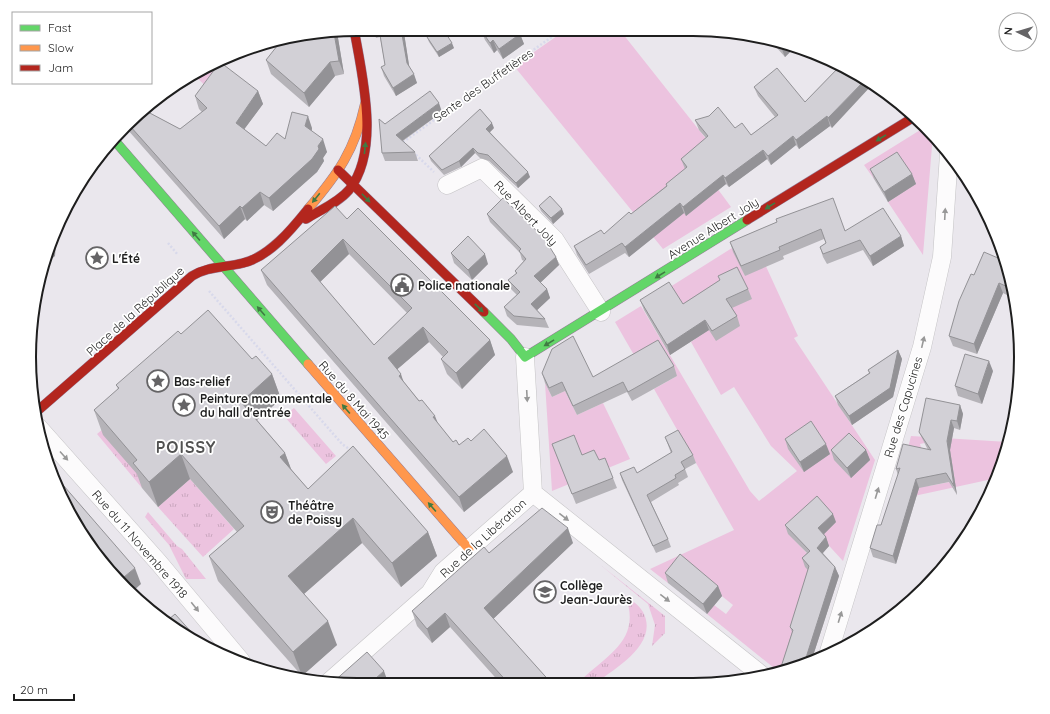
<svg xmlns="http://www.w3.org/2000/svg" width="1050" height="714" font-family="Quicksand,sans-serif">
<defs>
<pattern id="grass-tufts" width="24" height="20" patternUnits="userSpaceOnUse"><rect width="24" height="20" fill="#ecc3df"/><path d="M3 7l-1-3M5 7V3M7 7l1-3M15 17l-1-3M17 17v-4M19 17l1-3" fill="none" stroke="#caa7bf"/></pattern>
</defs>
<rect width="100%" height="100%" fill="#eae7ed"/>
<!-- grass -->
<path fill="url(#grass-tufts)" d="M294 408 336 456 326 464 284 416Z
M125 410 146 484 142 488 97 434Z
M190 479 234 529 203 557 158 507Z
M148 512 177 546 182 549 206 579H186L169 545 145 517Z
M598 563 665 616V633L652 646 655 625 648 604Z
M625 595C631 600 639 605 643 612 660 644 614 669 593 685H585L582 679C610 653 642 638 625 595Z"/>
<!-- garden -->
<path fill="#ecc3df" d="M567 29H619L722 159 717 188 731 207 663 249 514 66Z
M214 65 225 74 212 92 194 75Z
M925 127 933 134 923 255 888 202 915 184 901 162 874 179 864 165Z
M752 236 798 336 794 338 875 460 843 561 821 537 789 534 813 560 818 581 796 627 819 635 812 657 792 651 786 670 779 672 707 614 714 605 726 614 733 605 703 581 668 583 650 569 734 530 654 389 677 376 638 362 615 322 641 306 750 491 759 501 797 471 771 446 734 387 721 395 691 342 701 335 670 287 732 248 745 276Z
M545 383 552 397 565 391 577 415 603 403 630 459 552 491Z
M911 436 1008 442 997 478 891 501 899 478 929 486 955 481 949 447 934 441 920 444 922 451 907 452Z"/>
<g fill="none" stroke-linecap="round" stroke-linejoin="round">
<!-- street casing -->
<g stroke="#c4c3c5" stroke-width="19">
<path id="street" d="M447 185 482 168 555 240 601 312
M525 357 533 493
M38 427 159 563 241 661
M533 493 764 677
M828 655 922 347 942 257 949 154
M329 682 430 593 443 572 533 493"/>
</g>
<!-- fast casing -->
<g stroke="#967e98" stroke-width="10">
<path id="fast" d="M115 141 308 364
M484 312 511 339 525 357 747 220"/>
</g>
<!-- slow casing -->
<g stroke="#967e98" stroke-width="10">
<path id="slow" d="M308 209C338 174 355 150 365 104
M308 364 469 549"/>
</g>
<!-- jam casing -->
<g stroke="#967e98" stroke-width="10">
<path id="jam" d="M338 170 484 312
M306 219C320 210 338 203 349 190 381 150 362 75 354 29
M747 220 914 117
M35 413 192 276C208 266 225 268 243 263 269 257 292 229 308 209"/>
</g>
<!-- path -->
<path stroke="#d8d9eb" stroke-width="2.5" stroke-dasharray="2 2" stroke-linecap="butt" d="M403 142 563 29
M413 152 434 172
M168 243 178 255
M209 291 342 444 352 451"/>
<!-- street -->
<use href="#street" stroke="#fcfbfc" stroke-width="18"/>
<!-- fast -->
<use href="#fast" stroke="#63d668" stroke-width="9"/>
<!-- slow -->
<use href="#slow" stroke="#ff974d" stroke-width="9"/>
<!-- jam -->
<use href="#jam" stroke="#b3261e" stroke-width="9"/>
</g>
<!-- wall -->
<path fill="#b5b3b8" fill-rule="evenodd" d="M373 29H402L404 33 409 66 417 83 396 96 384 76 381 67 385 65 380 37 376 38Z
M482 29H517L520 34 524 44 503 59 497 50 494 53 485 40 481 30Z
M337 32 344 74 335 76 309 107 271 74 266 60Z
M745 34 757 35 759 36 752 42Z
M427 37 454 48 439 57 429 42Z
M769 39 794 48 785 57Z
M841 65 832 128 830 126 799 149 796 145 771 165 767 159 729 187 726 184 686 216 684 213 629 257 625 253 589 274 577 255 574 246 604 234 631 214 666 186V184L685 169 681 159 706 138 699 130 695 120 735 128 751 135 775 117 758 96 754 87 805 102Z
M258 91 263 104 244 129 266 146 312 128V131L327 152 323 158 324 161 317 172 273 211 264 205 247 221 245 219 224 239 127 129 146 111 180 129 202 112 199 109 195 96Z
M442 112 403 141 415 152 418 161H385L382 153 385 124Z
M494 128 490 132 530 177 518 188 489 161 480 158 475 153 461 167 444 175 431 161 429 156Z
M955 161 966 175 977 196 975 197 969 189 964 176 958 174 954 164Z
M870 169 912 174 916 184 888 202 874 179Z
M539 206 564 214 553 224 541 211Z
M487 214 556 257 559 265 540 283 547 289 550 298 537 310 545 319 549 328 517 325 507 316 504 307 517 295 511 289 508 280 516 274 515 271 524 261 522 260 520 253 490 222Z
M347 219 490 340 495 355 462 389 447 374 441 359 443 357 429 342 397 369 404 382 453 442 459 445 471 441 513 472 464 512 267 285 261 270ZM349 254 407 313 374 345 320 282Z
M777 222 845 231 901 236 904 246 873 266 863 250 827 264 823 257 820 247 826 243 824 239 783 256 784 259 745 276 733 252 730 242Z
M984 252 1015 293V294L1013 298 1003 293 977 354 953 346 949 336 974 275Z
M451 253 488 264 472 280 454 263Z
M718 276 748 289 752 299 732 308 737 316 740 326 716 341 709 330 670 355 644 310 640 300 683 304 720 280Z
M181 334 252 359 272 374 281 399 257 420 285 453 291 469 308 489 428 532 437 556 401 587 362 543 304 594 337 645 302 676 218 581 209 556 237 532 190 479 158 507 142 488 137 474 103 435 94 410 118 389 116 385Z
M898 350 902 359 893 397 852 425 838 405 835 396 869 373 868 370Z
M674 366 677 376 632 401 627 392 577 415 565 391 552 397 545 383 542 373 593 377Z
M993 371 982 404 958 396 955 386Z
M960 405 963 414 960 430 954 428 950 450 957 495 949 482 919 488 896 564 873 557 870 548 881 525 898 475 896 469 928 450 919 432Z
M665 437 693 455 696 463 685 469 688 477 678 483 679 485 651 502 668 539 671 547 656 553 622 480 620 473H637L671 453Z
M785 439 830 454 804 472 788 449Z
M552 444 599 460 613 478 617 488 576 504Z
M831 450H866L870 460 851 478 834 460Z
M836 522 824 534 826 537 829 546 823 553 835 567 839 576 811 662 782 671 781 667 792 632 790 627 808 570 805 567 802 558 807 553 788 534 785 525Z
M573 543 493 619 553 685H502L450 627 432 643 417 626 412 611 489 553Z
M665 573 718 586 722 596 707 614 668 583Z"/>
<!-- shaded-wall -->
<path fill="#939296" d="M401 29H402L404 33 410 71 407 63Z
M337 32 344 74 339 61 334 33Z
M520 34 524 44 503 59 499 49Z
M749 35H757L759 36 752 42Z
M493 40 497 50 494 53 490 43Z
M452 43 454 48 439 57 437 52Z
M784 45 794 48 785 57 781 47Z
M330 62 335 76 309 107 304 93Z
M414 74 417 83 396 96 393 88Z
M864 81 871 86 832 128 828 118Z
M258 91 263 104 240 135 236 123Z
M439 103 442 112 399 143 396 135Z
M308 116 312 128 310 139 305 126Z
M827 116 830 126 799 149 796 140Z
M492 123 494 128 488 134 486 129Z
M793 136 796 145 771 165 768 156Z
M323 139 327 152 323 158 324 161 317 172 273 211 269 198 318 146Z
M473 148 475 153 461 167 459 161Z
M763 150 767 159 729 187 725 178Z
M528 172 530 177 518 188 516 183Z
M912 174 916 184 888 202 884 192Z
M723 175 726 184 686 216 683 207Z
M260 192 264 205 247 221 242 208Z
M680 203 684 213 629 257 625 247Z
M240 206 245 219 224 239 219 226Z
M562 209 564 214 553 224 551 218Z
M53 235 56 243 55 256 47 263Z
M901 236 904 246 873 266 870 256Z
M343 239 349 254 316 286 311 271Z
M485 254 488 264 472 280 468 270Z
M556 257 559 265 538 285 534 276Z
M999 283 1003 293 977 354 974 344Z
M1012 283 1015 293V294L1013 298 1010 288Z
M547 289 550 298 534 313 531 304Z
M705 320 709 330 670 355 667 345Z
M423 327 429 342 393 373 388 358Z
M490 340 495 355 462 389 456 373Z
M898 350 902 359 893 397 852 425 849 416Z
M989 361 993 371 982 404 978 394Z
M272 374 281 399 250 426 241 402Z
M401 374 406 390 399 376Z
M960 405 963 414 960 430 957 421Z
M435 416 441 431 433 417Z
M951 420 954 428 950 450 957 495 954 486 947 441Z
M826 444 830 454 804 472 800 462Z
M866 450 870 460 851 478 847 468Z
M285 453 294 477 280 457Z
M181 454 190 479 158 507 149 482Z
M507 456 513 472 464 512 459 497Z
M916 479 919 488 896 564 893 556Z
M833 514 836 522 821 537 818 528Z
M353 518 362 543 297 600 288 576Z
M568 528 573 543 489 623 484 608Z
M428 532 437 556 401 587 392 563Z
M826 537 829 546 820 556 817 548Z
M835 567 839 576 811 662 804 664Z
M135 568 141 584 131 593 125 589 119 581Z
M718 586 722 596 707 614 703 604Z
M445 613 450 627 432 643 427 629Z
M328 621 337 645 302 676 293 652Z
M384 671 389 685H368Z"/>
<!-- building -->
<path fill="#d2d0d6" stroke="#939296" fill-rule="evenodd" d="M379 29H401L407 63 414 74 393 88 381 67 385 65Z
M440 29H443L452 43 437 52 427 37Z
M483 29H517L520 34 499 49 493 40 490 43 481 30Z
M334 33 339 61 330 62 304 93 266 60 281 41Z
M776 42 784 45 781 47Z
M220 62 258 91 236 123 266 146 277 133 285 139 292 112 308 116 305 126 323 139 318 146 319 149 312 159 269 198 260 192 242 208 240 206 219 226 130 126 146 111 180 129 207 108 195 96Z
M841 65 864 81 828 118 827 116 796 140 793 136 768 156 763 150 725 178 723 175 683 207 680 203 625 247 622 243 586 265 574 246 601 230 604 234 629 212 631 214 667 186 666 184 687 167 681 159 708 136 695 120 709 116 718 107 735 128 742 123 751 135 778 115 754 87 777 68 805 102Z
M430 91 439 103 396 135 415 152 382 153 379 119 385 124Z
M480 109 492 123 486 129 528 172 516 183 488 155 478 153 473 148 459 161 442 170 429 156Z
M897 152 912 174 884 192 870 169Z
M963 172 966 175 972 186 971 187 965 179Z
M550 196 562 209 551 218 539 206Z
M503 198 544 238 556 257 534 276 547 289 531 304 545 319 514 316 504 307 520 292 508 280 517 273 515 271 526 259 519 251 521 249 487 214Z
M833 198 845 231 883 208 901 236 870 256 860 240 823 254 820 247 826 243 821 229 779 247 780 250 741 266 730 242 777 222 776 219Z
M335 206 347 219 358 208 490 340 456 373 441 359 448 352 423 327 388 358 401 374 399 376 419 401 422 400 435 416 433 417 453 442 456 440 459 445 468 438 471 441 484 429 507 456 459 497 261 270ZM343 239 412 308 374 345 311 271Z
M468 236 485 254 468 270 451 253Z
M984 252 1005 261 1012 283 1010 288 999 283 974 344 949 336 959 301 971 274 974 275Z
M737 267 748 289 726 299 737 316 712 331 705 320 667 345 640 300 669 282 683 304 720 280 718 276Z
M208 310 252 359 256 356 272 374 241 402 285 453 280 457 308 489 353 446 428 532 392 563 353 518 288 576 328 621 293 652 209 556 244 526 181 454 149 482 133 463 137 460 94 410 119 388 116 385 178 331 181 334Z
M573 336 593 377 658 340 674 366 628 392 623 382 573 406 562 382 549 388 542 373 552 349Z
M898 350 890 388 849 416 835 396 870 373 868 370Z
M965 354 989 361 978 394 955 386Z
M926 398 960 405 957 421 951 420 947 441 954 486 946 473 916 479 893 556 870 548 877 525H881L900 468 896 469 903 444 931 450 919 432Z
M811 421 826 444 800 462 785 439Z
M678 430 693 455 681 462 685 469 675 475 676 478 647 495 668 539 653 546 620 473 634 467 637 473 672 452 665 437Z
M849 433 866 450 847 468 831 450Z
M574 435 582 455 594 450 599 460 605 458 613 478 572 494 552 444Z
M57 478 135 568 119 581 73 521Z
M817 496 833 514 818 528 826 537 817 548 835 567 804 664 785 670 781 667 793 630 790 627 809 566 802 558 810 551 785 525Z
M988 497 982 509 979 501Z
M542 508 568 528 484 608 553 685H510L445 613 427 629 412 611 484 547 489 553Z
M680 554 718 586 703 604 665 573Z
M175 614 202 644 168 620Z
M867 632 869 633 862 637Z
M854 634 858 639 840 648Z
M367 652 384 671 368 685H357L332 683Z"/>
<!-- one-way arrows -->
<defs><path id="oneway-solid" d="M-6-.8H1V-3.2L6.5 0L1 3.2V.8H-6Z"/></defs>
<g fill="#407a43">
<use href="#oneway-solid" transform="translate(881 138) rotate(148)"/>
<use href="#oneway-solid" transform="translate(365 148) rotate(-84)"/>
<use href="#oneway-solid" transform="translate(316 198) rotate(129)"/>
<use href="#oneway-solid" transform="translate(366 198) rotate(46)"/>
<use href="#oneway-solid" transform="translate(770 206) rotate(148)"/>
<use href="#oneway-solid" transform="translate(196 236) rotate(-131)"/>
<use href="#oneway-solid" transform="translate(660 275) rotate(148)"/>
<use href="#oneway-solid" transform="translate(479 308) rotate(44)"/>
<use href="#oneway-solid" transform="translate(261 311) rotate(-131)"/>
<use href="#oneway-solid" transform="translate(549 343) rotate(149)"/>
<use href="#oneway-solid" transform="translate(346 409) rotate(-131)"/>
<use href="#oneway-solid" transform="translate(432 507) rotate(-131)"/>
</g>
<g fill="#989898">
<use href="#oneway-solid" transform="translate(945 214) rotate(-87)"/>
<use href="#oneway-solid" transform="translate(923 342) rotate(-77)"/>
<use href="#oneway-solid" transform="translate(527 396) rotate(87)"/>
<use href="#oneway-solid" transform="translate(64 456) rotate(48)"/>
<use href="#oneway-solid" transform="translate(877 493) rotate(-73)"/>
<use href="#oneway-solid" transform="translate(564 517) rotate(38)"/>
<use href="#oneway-solid" transform="translate(665 598) rotate(38)"/>
<use href="#oneway-solid" transform="translate(195 607) rotate(51)"/>
<use href="#oneway-solid" transform="translate(840 617) rotate(-73)"/>
</g>
<!-- icons -->
<defs>
<g id="sight-ring" transform="scale(1.15)"><circle r="9.5" fill="#fff" stroke="#656466" stroke-width="1.5"/><path d="M0-6L1.8-2.2L6-1.7L2.9 1.2L3.7 5.4L0 3.3L-3.7 5.4L-2.9 1.2L-6-1.7L-1.8-2.2Z" fill="#656466"/></g>
<g id="civic-ring" transform="scale(1.15)"><circle r="9.5" fill="#fff" stroke="#656466" stroke-width="1.5"/><path d="M-.6-6.5H3V-4.5H.6V-3L4-1V1h2V6H-6V1h2V-1L-.6-3ZM-1.2 2.5V6h2.4V2.5Z" fill="#656466"/></g>
<g id="theatre-ring" transform="scale(1.15)"><circle r="9.5" fill="#fff" stroke="#656466" stroke-width="1.5"/><path d="M-5-5.5Q0-4 5-5.5V0Q5 5 0 6Q-5 5-5 0ZM-3.3-2.5H-1v1.5H-3.3ZM1-2.5H3.3v1.5H1ZM-2.8 1Q0 5.5 2.8 1Z" fill="#656466"/></g>
<g id="school-ring" transform="scale(1.15)"><circle r="9.5" fill="#fff" stroke="#656466" stroke-width="1.5"/><path d="M0-5L7-2L0 1L-7-2ZM-4 1L0 2.5L4 1V4Q0 6-4 4Z" fill="#656466"/></g>
</defs>
<g fill-rule="evenodd">
<use href="#sight-ring" x="97" y="258"/>
<use href="#civic-ring" x="402" y="285"/>
<use href="#sight-ring" x="158" y="381"/>
<use href="#sight-ring" x="184" y="405"/>
<use href="#theatre-ring" x="272" y="512"/>
<use href="#school-ring" x="545" y="592"/>
</g>
<g text-anchor="middle" dominant-baseline="central" stroke-width="3.5" stroke-linejoin="round" paint-order="stroke">
<!-- street labels -->
<g font-size="12" fill="#1e1e1e" stroke="#fff">
<text transform="translate(483 85) rotate(-35)">Sente des Buffetières</text>
<text transform="translate(526 213) rotate(46)">Rue Albert Joly</text>
<text transform="translate(713 228) rotate(-32)">Avenue Albert Joly</text>
<text transform="translate(135 311) rotate(-42)">Place de la République</text>
<text transform="translate(354 400) rotate(49)">Rue du 8 Mai 1945</text>
<text transform="translate(903 407) rotate(-73)">Rue des Capucines</text>
<text transform="translate(483 538) rotate(-42)">Rue de la Libération</text>
<text transform="translate(140 544) rotate(49)">Rue du 11 Novembre 1918</text>
</g>
<!-- poi labels -->
<g font-size="12" font-weight="bold" fill="#1e1e1e" stroke="#fff" text-anchor="start">
<text x="112" y="258">L'Été</text>
<text x="418" y="285">Police nationale</text>
<text x="174" y="381">Bas-relief</text>
<text x="200" y="398">Peinture monumentale<tspan x="200" dy="14">du hall d'entrée</tspan></text>
<text x="288" y="505">Théâtre<tspan x="288" dy="14">de Poissy</tspan></text>
<text x="560" y="585">Collège<tspan x="560" dy="14">Jean-Jaurès</tspan></text>
</g>
<!-- district labels -->
<g font-size="16" font-weight="bold" letter-spacing="1" fill="#515151" stroke="#fff">
<text x="186" y="447">POISSY</text>
</g>
</g>
<!-- crop -->
<path d="M0 0H1050V714H0ZM357 36H693A321 321 0 0 1 1014 357V357A321 321 0 0 1 693 678H357A321 321 0 0 1 36 357V357A321 321 0 0 1 357 36Z" fill="#fff" fill-rule="evenodd"/>
<path fill="none" stroke="#1e1e1e" stroke-width="2" d="M357 36H693A321 321 0 0 1 1014 357V357A321 321 0 0 1 693 678H357A321 321 0 0 1 36 357V357A321 321 0 0 1 357 36Z"/>
<!-- legend -->
<rect x="12" y="12" width="140" height="72" fill="#ffffff" stroke="#a5a5a5"/>
<rect x="20" y="25" width="20" height="6" fill="#63d668" stroke="#a5a5a5"/>
<text x="48" y="32" font-size="12" fill="#1e1e1e">Fast</text>
<rect x="20" y="45" width="20" height="6" fill="#ff974d" stroke="#a5a5a5"/>
<text x="48" y="52" font-size="12" fill="#1e1e1e">Slow</text>
<rect x="20" y="65" width="20" height="6" fill="#b3261e" stroke="#a5a5a5"/>
<text x="48" y="72" font-size="12" fill="#1e1e1e">Jam</text>
<!-- north arrow -->
<g transform="translate(1018 32) rotate(275)"><circle r="19" fill="#ffffff" stroke="#a5a5a5"/>
<path d="M0-3L7 15L0 10L-7 15Z" fill="#656466"/>
<text y="-6" font-size="11" font-weight="bold" text-anchor="middle" fill="#1e1e1e">N</text>
</g>
<!-- scale -->
<path d="M14 694v6h60v-6" fill="none" stroke="#1e1e1e" stroke-width="2"/>
<text x="20" y="694" font-size="12" fill="#1e1e1e" stroke="#ffffff" stroke-width="3" paint-order="stroke">20 m</text>
</svg>
